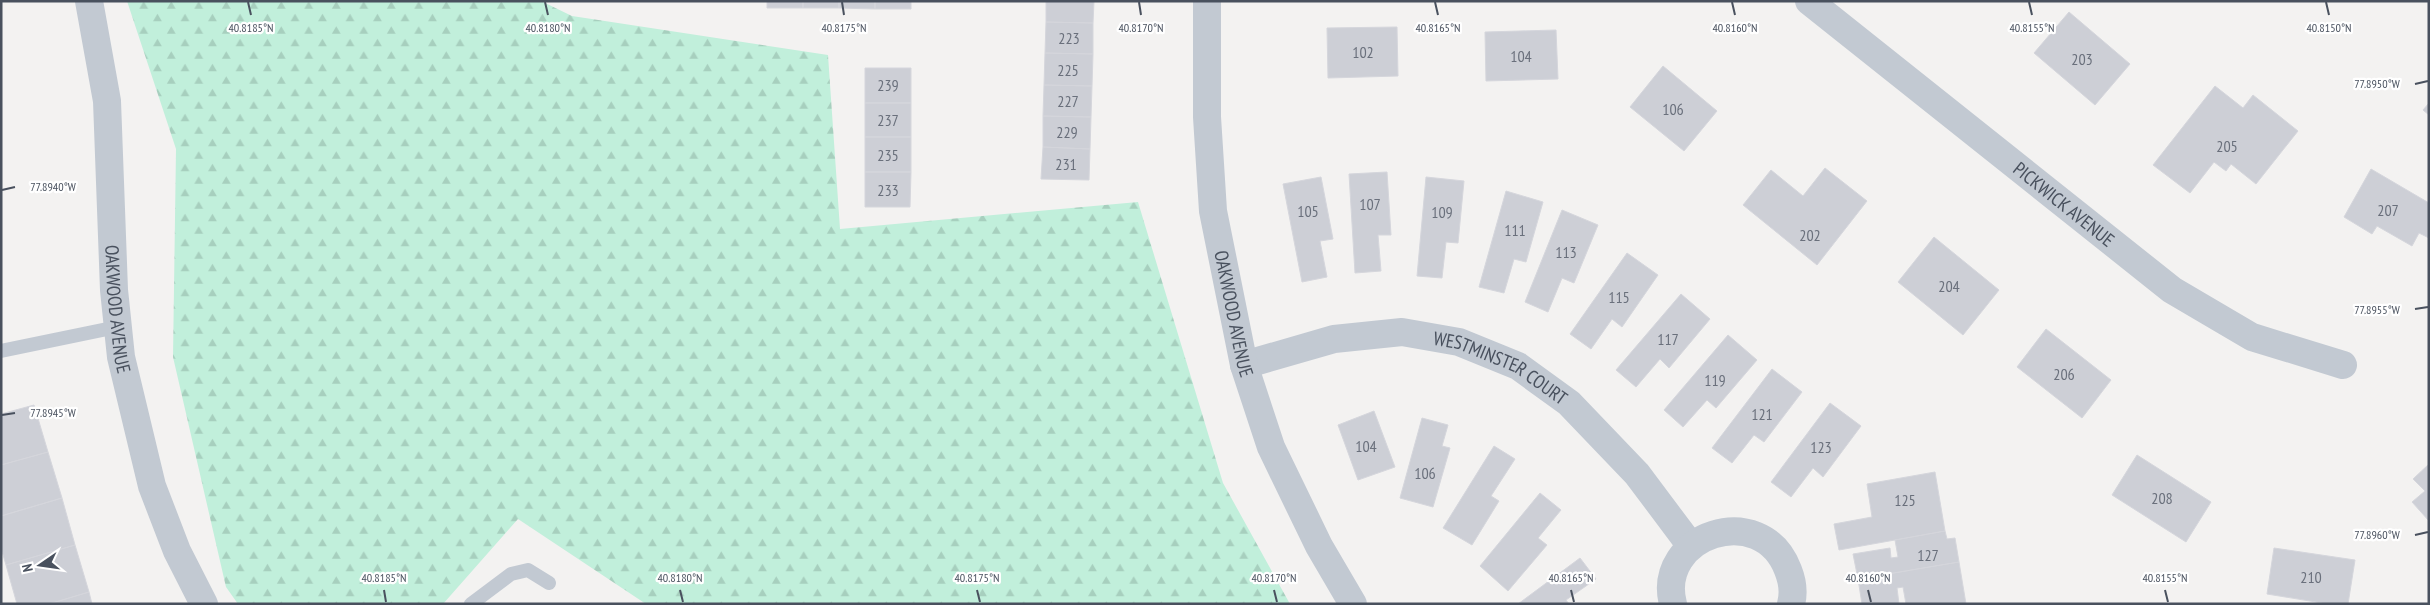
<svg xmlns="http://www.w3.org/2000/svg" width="2430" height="605" font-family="'PT Sans Narrow',sans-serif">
<defs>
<pattern id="forest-firs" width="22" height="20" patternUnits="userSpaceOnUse" patternTransform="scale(1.25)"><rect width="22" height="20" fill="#c1efdb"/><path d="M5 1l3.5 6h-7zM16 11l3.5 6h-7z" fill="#a7cfbe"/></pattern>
</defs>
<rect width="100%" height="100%" fill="#f3f2f1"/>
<!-- forest -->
<path fill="url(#forest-firs)" d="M127 1H541L572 16 828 55 840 229 1138 202 1223 483 1290 604H646L518 519 443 604H238L226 587 173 357 176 149Z"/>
<!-- building -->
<path fill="#cdcfd6" stroke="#d5d6dc" d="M767 1H803V8H767Z
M803 1H839V8H803Z
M839 1H875V9L839 8Z
M875 1H911V9H875Z
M1046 1H1094L1093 23 1046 22Z
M2069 12 2130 64 2095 105 2034 53Z
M1046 22 1093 23V54L1045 53Z
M1397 27 1398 76 1328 78 1327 28Z
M1556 30 1558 79 1486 81 1485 32Z
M1045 53 1093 54 1092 86 1044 85Z
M1663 66 1717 111 1684 151 1630 107Z
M865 68H911V103H865Z
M1044 85 1092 86 1091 117 1043 116Z
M2215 86 2243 108 2253 95 2298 131 2256 184 2231 164 2226 171 2214 162 2190 193 2153 165Z
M865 103H911V137H865Z
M2429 103V115L2423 110Z
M1043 116 1091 117 1090 149 1043 147Z
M865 137H911V172H865Z
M1043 147 1090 149 1089 180 1041 179Z
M1825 168 1867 201 1817 265 1743 205 1771 170 1803 196Z
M2371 169 2429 203V238L2419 233 2412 246 2377 226 2372 234 2344 217Z
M865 172H911L910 207H865Z
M1387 172 1391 235H1378L1381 271 1355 273 1349 174Z
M1321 177 1333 239 1320 241 1327 277 1302 282 1283 184Z
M1426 177 1464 181 1458 243 1446 242 1442 278 1417 276Z
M1506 191 1543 202 1526 262 1514 259 1504 293 1479 287Z
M1562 210 1598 225 1574 283 1562 278 1548 312 1525 302Z
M1934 237 1999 290 1963 335 1898 282Z
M1627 253 1658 275 1622 327 1612 319 1591 349 1570 334Z
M1681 294 1710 319 1669 368 1660 359 1636 387 1616 370Z
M2046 329 2111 380 2082 418 2017 367Z
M1728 335 1757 360 1716 408 1707 400 1683 427 1664 410Z
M1772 369 1802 392 1764 442 1754 435 1732 463 1712 448Z
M1830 403 1861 426 1823 477 1813 468 1791 497 1771 482Z
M34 405 48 452 1 465V414Z
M1374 411 1395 467 1358 480 1338 425Z
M1422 418 1448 425 1442 446 1450 448 1433 507 1400 498Z
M1494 446 1515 459 1491 496 1499 501 1472 545 1443 528Z
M48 452 62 498 1 516V465Z
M2137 455 2211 502 2186 542 2112 495Z
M2429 464V521L2412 502 2425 491 2413 479Z
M1935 472 1945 531 1839 550 1834 524 1872 517 1867 484Z
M1540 493 1561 510 1538 538 1547 545 1508 591 1480 566Z
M62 498 75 545 6 565 1 548V516Z
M1945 531 1947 539 1955 538 1959 562 1858 579 1853 554 1890 548 1891 558 1898 557 1895 540Z
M75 545 89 592 49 604H17L6 565Z
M2274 548 2355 560 2348 604H2328L2267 594Z
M1580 558 1596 579 1566 600 1569 604H1518Z
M1959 562 1966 604H1906L1903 587 1897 588 1899 604H1862L1858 579Z
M89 592 92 604H49Z"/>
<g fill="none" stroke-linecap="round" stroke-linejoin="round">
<!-- service -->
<path stroke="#c2c9d2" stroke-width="14" d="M1 351 117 327
M471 604 511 574 528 570 549 583"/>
<!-- minor -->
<g stroke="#c2c9d2" stroke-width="28">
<path id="s1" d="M89 1 107 101 114 290 121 357 152 486 177 551 204 604"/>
<path id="s2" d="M1809 1 2172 290 2252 337 2343 365"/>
<path id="s3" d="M1244 365 1334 339 1402 332 1459 342 1518 366 1569 403 1637 474 1691 546"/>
<path d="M1673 604C1655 535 1761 499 1788 570 1792 580 1794 593 1791 604"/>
</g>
<!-- tertiary -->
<path stroke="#c2c9d2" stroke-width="28" id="s4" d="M1207 1V117L1213 211 1244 365 1271 447 1319 546 1353 604"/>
</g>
<!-- ticks -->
<path fill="none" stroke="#49515e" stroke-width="2" d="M248 2 251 15M545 2 548 15M842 2 844 15M1139 2 1141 15M1435 2 1438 15M1732 2 1735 15M2029 2 2032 15M2326 2 2329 15M2415 84 2428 81M2 190 15 187M2415 309 2428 307M2 415 15 413M2415 535 2428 532M384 590 386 602M680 590 683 602M977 590 980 602M1274 590 1277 602M1571 590 1574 602M1868 590 1871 602M2165 590 2168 602"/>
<g text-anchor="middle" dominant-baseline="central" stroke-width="4.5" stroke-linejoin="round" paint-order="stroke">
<!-- number labels -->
<g font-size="16" fill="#6a707c">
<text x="1069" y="38">223</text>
<text x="1363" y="52">102</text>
<text x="1521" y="56">104</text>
<text x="2082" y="59">203</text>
<text x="1068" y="70">225</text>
<text x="888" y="85">239</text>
<text x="1068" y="101">227</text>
<text x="1673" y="109">106</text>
<text x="888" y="120">237</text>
<text x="1067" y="132">229</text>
<text x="2227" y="146">205</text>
<text x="888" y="155">235</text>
<text x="1066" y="164">231</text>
<text x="888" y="190">233</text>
<text x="1370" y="204">107</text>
<text x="2388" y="210">207</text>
<text x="1308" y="211">105</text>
<text x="1442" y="212">109</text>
<text x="1515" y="230">111</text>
<text x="1810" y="235">202</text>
<text x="1566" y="252">113</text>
<text x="1949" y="286">204</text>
<text x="1619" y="297">115</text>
<text x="1668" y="339">117</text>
<text x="2064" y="374">206</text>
<text x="1715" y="380">119</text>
<text x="1762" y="414">121</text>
<text x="1366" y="446">104</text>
<text x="1821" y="447">123</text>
<text x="1425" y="473">106</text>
<text x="2162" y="498">208</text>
<text x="1905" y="500">125</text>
<text x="1928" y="555">127</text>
<text x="2311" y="577">210</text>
</g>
<!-- street labels -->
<g font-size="19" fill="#49515e" stroke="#fff">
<text stroke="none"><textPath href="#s2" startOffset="326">PICKWICK AVENUE</textPath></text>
<text stroke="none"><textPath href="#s1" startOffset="310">OAKWOOD AVENUE</textPath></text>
<text stroke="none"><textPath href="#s4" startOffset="315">OAKWOOD AVENUE</textPath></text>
<text stroke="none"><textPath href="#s3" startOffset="268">WESTMINSTER COURT</textPath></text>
</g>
</g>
<g font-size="12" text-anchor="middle" fill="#49515e" stroke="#fff" stroke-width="4.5" stroke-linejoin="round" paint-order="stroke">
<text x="251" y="32">40.8185°N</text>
<text x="548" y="32">40.8180°N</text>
<text x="844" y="32">40.8175°N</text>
<text x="1141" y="32">40.8170°N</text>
<text x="1438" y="32">40.8165°N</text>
<text x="1735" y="32">40.8160°N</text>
<text x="2032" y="32">40.8155°N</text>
<text x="2329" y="32">40.8150°N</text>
<text x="2377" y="88">77.8950°W</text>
<text x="53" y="191">77.8940°W</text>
<text x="2377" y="314">77.8955°W</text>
<text x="53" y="417">77.8945°W</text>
<text x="2377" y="539">77.8960°W</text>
<text x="384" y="582">40.8185°N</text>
<text x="680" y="582">40.8180°N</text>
<text x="977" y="582">40.8175°N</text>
<text x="1274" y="582">40.8170°N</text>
<text x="1571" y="582">40.8165°N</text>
<text x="1868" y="582">40.8160°N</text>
<text x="2165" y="582">40.8155°N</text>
</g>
<!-- border -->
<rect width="2430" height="605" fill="none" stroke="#49515e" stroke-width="5"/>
<!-- north arrow -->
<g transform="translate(40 565) rotate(257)" stroke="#ffffff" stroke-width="4" paint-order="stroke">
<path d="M0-4L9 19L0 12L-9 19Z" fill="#49515e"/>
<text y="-8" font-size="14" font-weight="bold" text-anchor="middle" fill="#49515e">N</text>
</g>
</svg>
